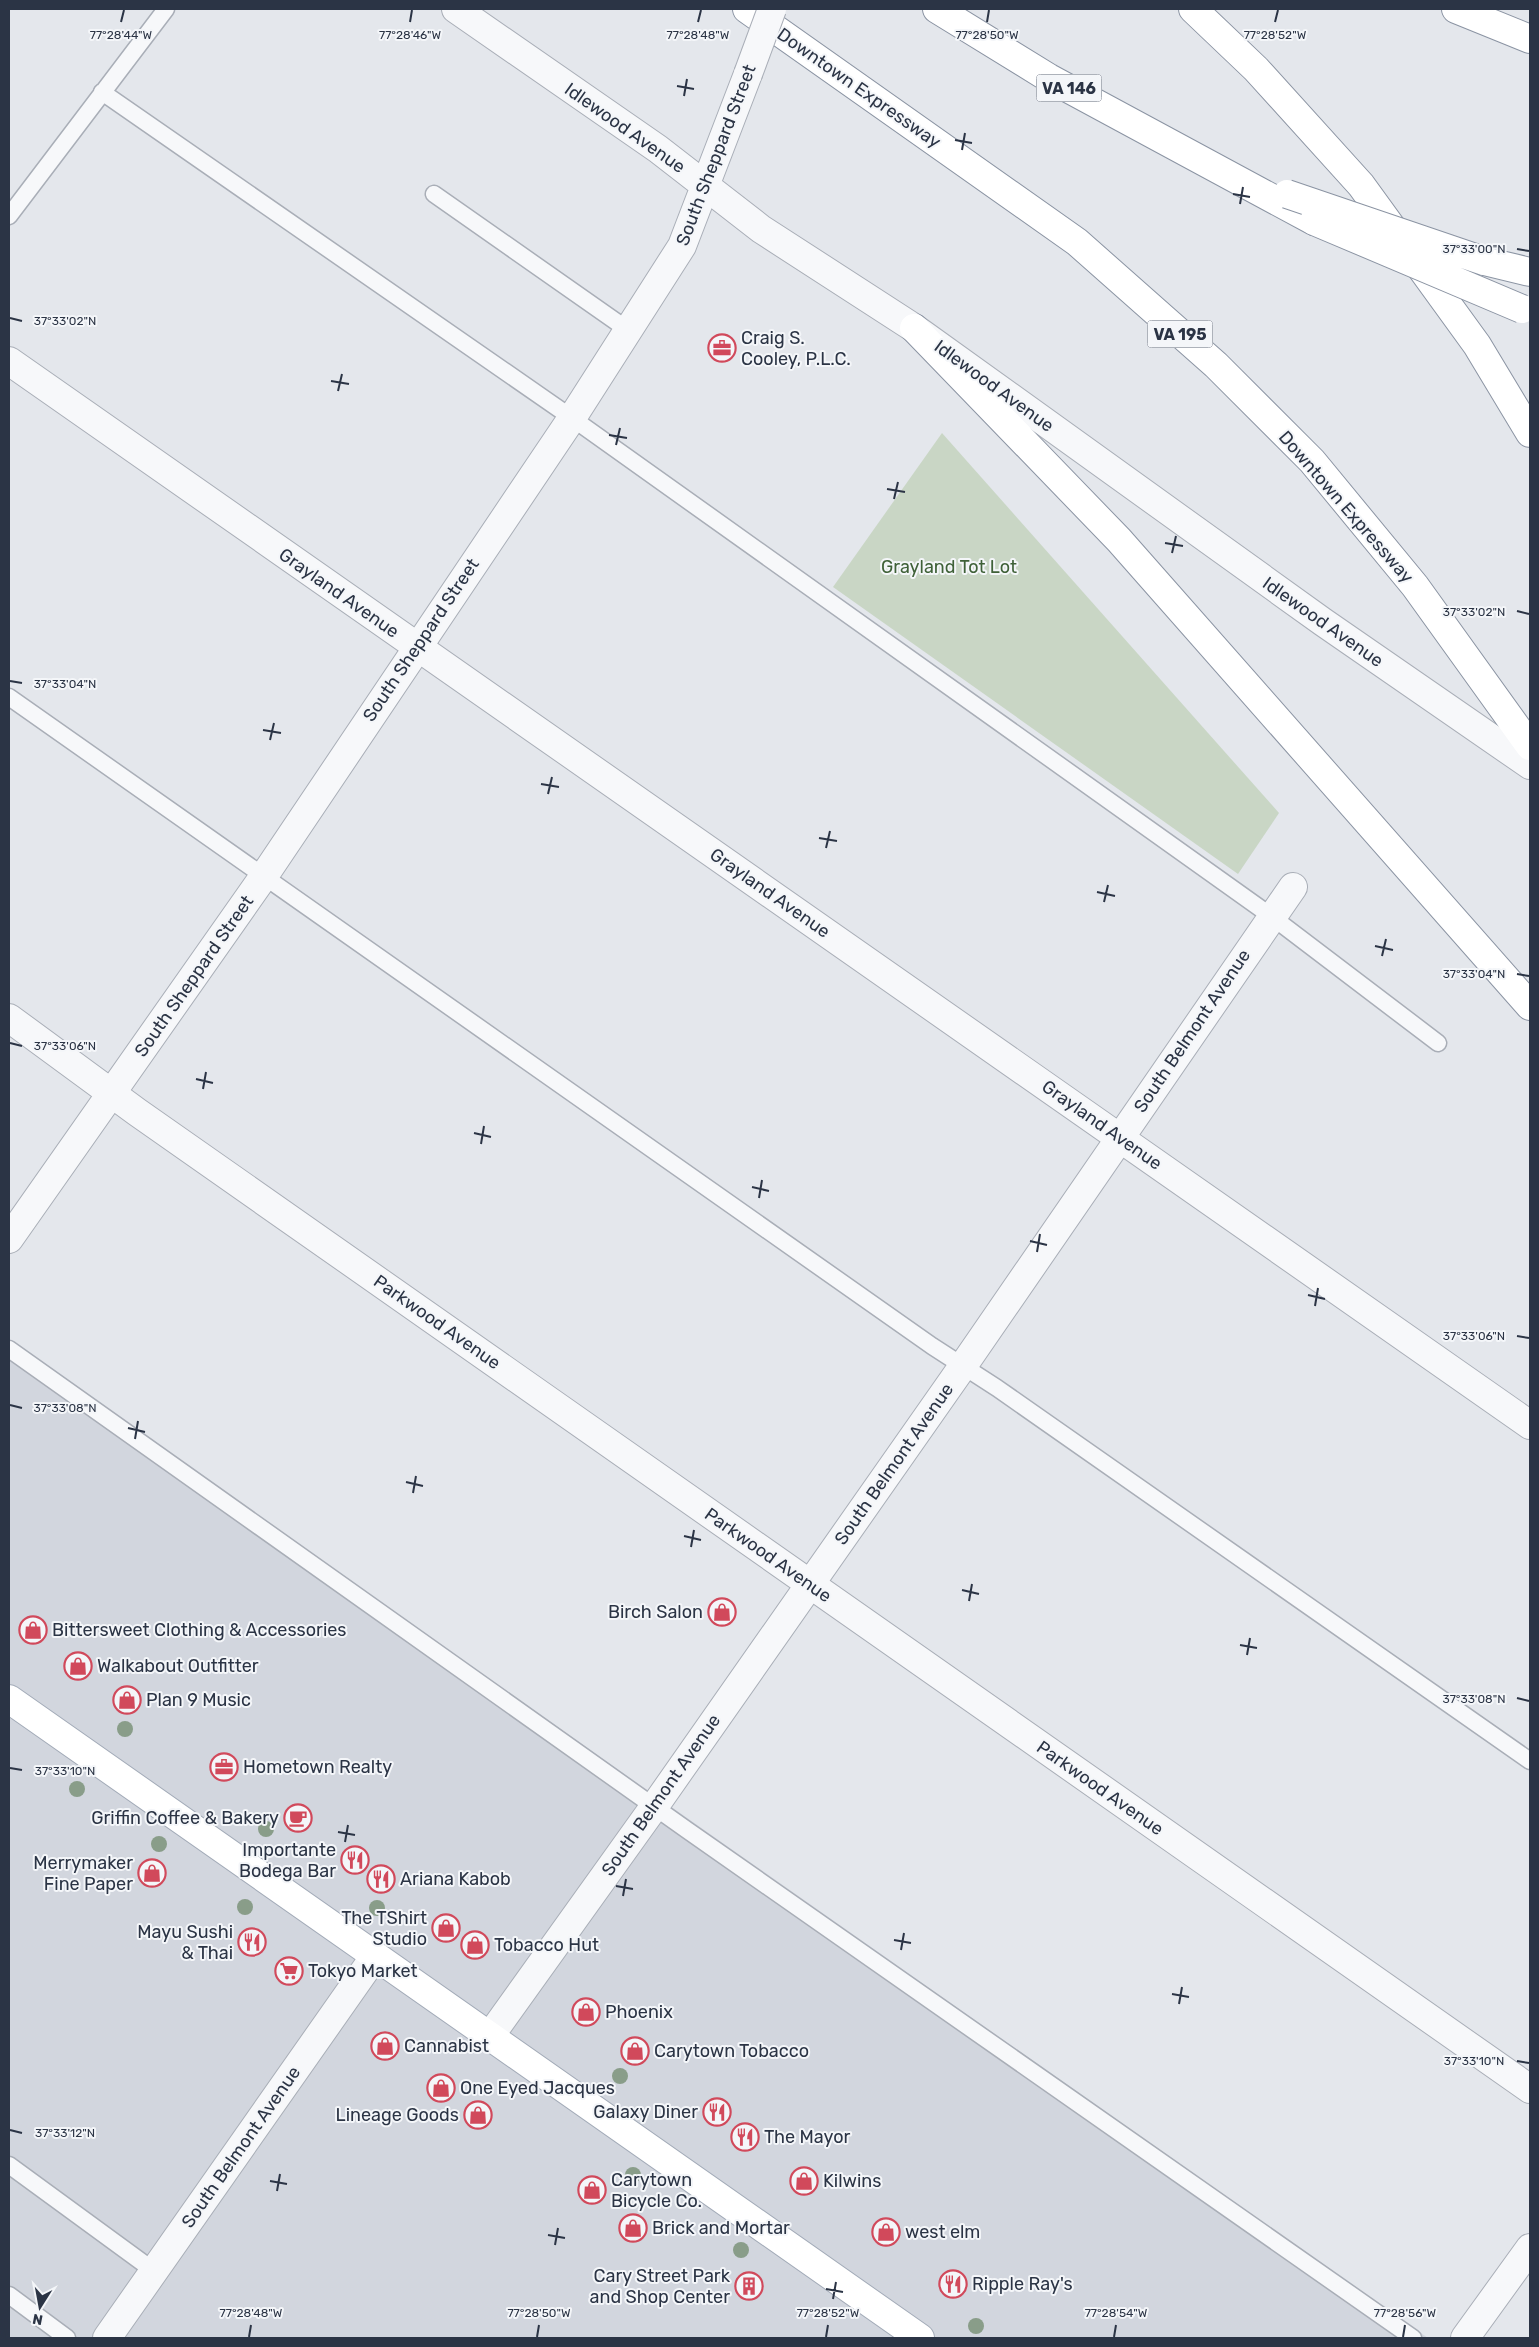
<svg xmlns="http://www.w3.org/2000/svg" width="1539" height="2347" font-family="Rubik,sans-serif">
<rect width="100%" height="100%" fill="#e4e7ec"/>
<!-- built -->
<path fill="#d2d6de" d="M9 1342 1428 2338H9Z"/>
<!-- green -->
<path fill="#c9d6c5" d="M942 433 1279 813 1238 874 833 587Z"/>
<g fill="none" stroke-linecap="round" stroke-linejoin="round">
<!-- service casing -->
<g stroke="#a9aeb7" stroke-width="19">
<path id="service" d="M102 92 572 418 1271 916 1438 1043
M434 194 628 330
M9 216 166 9
M9 697 932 1346 997 1388 1530 1761
M9 1349 687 1830 1413 2338
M9 2165 154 2271
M9 2295 67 2338"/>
</g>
<!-- minor casing -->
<g stroke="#a9aeb7" stroke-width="30">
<path id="minor" d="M9 361 1530 1425
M9 1018 137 1112 1530 2089
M490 2036 654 1807 963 1366 1293 887
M107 2338 375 1956"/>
</g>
<!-- tertiary casing -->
<g stroke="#a9aeb7" stroke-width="30">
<path id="tertiary" d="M456 9 658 149 761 229 914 328 1323 622 1530 765
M9 1239 264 876 572 418 682 246 748 74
M1465 2338 1530 2248"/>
</g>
<!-- primary casing -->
<g stroke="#a3abb8" stroke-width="30">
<path id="primary" d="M9 1699 920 2338"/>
</g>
<!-- motorway casing -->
<g stroke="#8b94a3" stroke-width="30">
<path id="motorway" d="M747 9 1077 242 1216 365 1312 461 1415 586 1530 746
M937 9 1049 78 1314 221
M1193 9 1256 69 1361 185 1477 345 1530 433
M1456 9 1530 39
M1484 261 1530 272
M914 328 1119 540 1530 1006"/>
</g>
<!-- service -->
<use href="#service" stroke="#f7f8fa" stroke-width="16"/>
<!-- minor -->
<use href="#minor" stroke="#f7f8fa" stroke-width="28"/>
<!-- tertiary -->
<use href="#tertiary" stroke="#f7f8fa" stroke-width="28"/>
<!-- primary -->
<use href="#primary" stroke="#fff" stroke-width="28"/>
<!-- motorway -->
<use href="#motorway" stroke="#fff" stroke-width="28"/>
<!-- tertiary-bridge casing -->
<g stroke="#a9aeb7" stroke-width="30" stroke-linecap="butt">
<path id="tertiary-bridge" d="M748 74 772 9"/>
</g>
<!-- motorway-bridge casing -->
<g stroke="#8b94a3" stroke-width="30" stroke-linecap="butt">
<path id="motorway-bridge" d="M1287 194 1484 261
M1314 221 1522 309"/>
</g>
<!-- tertiary-bridge -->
<use href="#tertiary-bridge" stroke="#f7f8fa" stroke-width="28"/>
<!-- motorway-bridge -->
<use href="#motorway-bridge" stroke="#fff" stroke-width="28"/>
</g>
<!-- trees -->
<g fill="#899d89">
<circle cx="125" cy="1729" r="8"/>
<circle cx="77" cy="1789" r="8"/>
<circle cx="266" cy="1829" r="8"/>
<circle cx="159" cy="1844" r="8"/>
<circle cx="245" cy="1907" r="8"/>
<circle cx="377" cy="1908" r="8"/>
<circle cx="620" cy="2076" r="8"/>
<circle cx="633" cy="2175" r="8"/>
<circle cx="741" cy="2250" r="8"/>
<circle cx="976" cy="2326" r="8"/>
</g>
<!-- ticks -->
<path fill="none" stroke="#2b3445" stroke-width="2" d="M121 22 124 10M410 22 412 10M698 22 701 10M987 22 989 10M1275 22 1278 10M677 86 694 89M684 96 687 79M955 140 972 143M962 150 965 133M1233 194 1250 197M1240 204 1243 187M1517 249 1529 251M10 318 22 321M331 381 349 384M338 391 342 374M609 435 627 438M616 445 620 428M887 489 905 492M894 499 898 482M1165 543 1183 546M1172 553 1176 536M1517 611 1529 614M10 681 22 683M263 730 281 733M270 740 274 723M541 784 559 787M548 794 552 777M819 838 837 841M826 848 830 831M1097 892 1115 896M1104 902 1108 885M1375 946 1393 950M1382 956 1386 939M1517 974 1529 976M10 1043 22 1046M196 1079 213 1083M203 1089 206 1072M474 1133 491 1137M481 1144 484 1126M752 1187 769 1191M759 1198 762 1180M1030 1241 1047 1245M1037 1252 1040 1234M1308 1295 1325 1299M1315 1306 1318 1288M1517 1336 1529 1338M10 1405 22 1408M128 1428 145 1432M135 1439 138 1421M406 1482 423 1486M413 1493 416 1476M684 1536 701 1540M691 1547 694 1530M962 1590 979 1594M969 1601 972 1584M1240 1645 1257 1648M1247 1655 1250 1638M1517 1698 1529 1701M10 1768 22 1770M338 1832 355 1835M345 1842 348 1825M616 1886 633 1889M623 1896 626 1879M894 1940 911 1943M901 1950 904 1933M1172 1994 1189 1997M1179 2004 1182 1987M1517 2061 1529 2063M10 2130 22 2133M270 2181 287 2184M277 2191 280 2174M548 2235 565 2238M555 2245 558 2228M826 2289 843 2292M833 2299 836 2282M249 2337 251 2325M537 2337 539 2325M826 2337 828 2325M1114 2337 1116 2325M1403 2337 1405 2325"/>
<!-- icons -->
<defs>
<g id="office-ring" transform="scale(1.4375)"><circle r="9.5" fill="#f4f6f9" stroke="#d1495b" stroke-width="1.5"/><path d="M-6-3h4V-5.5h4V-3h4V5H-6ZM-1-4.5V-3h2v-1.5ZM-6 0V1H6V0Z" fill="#d1495b"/></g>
<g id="shop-ring" transform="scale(1.4375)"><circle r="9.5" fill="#f4f6f9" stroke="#d1495b" stroke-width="1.5"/><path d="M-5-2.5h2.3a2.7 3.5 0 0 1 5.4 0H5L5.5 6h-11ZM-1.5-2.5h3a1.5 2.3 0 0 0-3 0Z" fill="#d1495b"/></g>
<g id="cafe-ring" transform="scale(1.4375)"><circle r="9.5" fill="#f4f6f9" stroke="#d1495b" stroke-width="1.5"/><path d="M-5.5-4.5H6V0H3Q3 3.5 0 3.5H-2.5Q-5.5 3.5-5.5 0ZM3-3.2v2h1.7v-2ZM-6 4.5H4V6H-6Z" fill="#d1495b"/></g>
<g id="restaurant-ring" transform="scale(1.4375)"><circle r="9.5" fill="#f4f6f9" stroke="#d1495b" stroke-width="1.5"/><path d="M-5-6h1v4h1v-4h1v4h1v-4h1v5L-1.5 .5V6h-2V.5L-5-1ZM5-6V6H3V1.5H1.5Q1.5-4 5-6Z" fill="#d1495b"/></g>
<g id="supermarket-ring" transform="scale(1.4375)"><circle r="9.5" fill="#f4f6f9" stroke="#d1495b" stroke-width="1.5"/><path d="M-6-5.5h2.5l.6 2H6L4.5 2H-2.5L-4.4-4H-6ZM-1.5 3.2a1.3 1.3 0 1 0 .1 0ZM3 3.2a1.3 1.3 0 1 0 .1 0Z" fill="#d1495b"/></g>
<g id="building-ring" transform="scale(1.4375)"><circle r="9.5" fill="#f4f6f9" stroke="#d1495b" stroke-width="1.5"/><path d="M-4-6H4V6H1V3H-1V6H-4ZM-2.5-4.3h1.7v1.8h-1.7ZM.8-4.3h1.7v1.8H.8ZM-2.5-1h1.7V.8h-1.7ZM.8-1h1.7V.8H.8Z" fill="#d1495b"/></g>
</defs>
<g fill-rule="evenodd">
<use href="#office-ring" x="722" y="348"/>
<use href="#shop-ring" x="722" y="1612"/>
<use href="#shop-ring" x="33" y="1630"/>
<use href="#shop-ring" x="78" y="1666"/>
<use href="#shop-ring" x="127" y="1700"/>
<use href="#office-ring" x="224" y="1767"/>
<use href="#cafe-ring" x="298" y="1818"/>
<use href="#restaurant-ring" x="355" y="1860"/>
<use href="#shop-ring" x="152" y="1873"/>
<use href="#restaurant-ring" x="381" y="1879"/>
<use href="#shop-ring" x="446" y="1928"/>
<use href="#restaurant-ring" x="252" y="1942"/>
<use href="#shop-ring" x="475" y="1945"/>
<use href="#supermarket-ring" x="289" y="1971"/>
<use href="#shop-ring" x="586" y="2012"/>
<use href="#shop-ring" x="385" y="2046"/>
<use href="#shop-ring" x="635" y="2051"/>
<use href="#shop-ring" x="441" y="2088"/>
<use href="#restaurant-ring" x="717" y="2112"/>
<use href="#shop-ring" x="478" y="2115"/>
<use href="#restaurant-ring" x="745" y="2137"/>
<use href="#shop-ring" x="804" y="2181"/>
<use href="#shop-ring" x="592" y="2190"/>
<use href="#shop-ring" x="633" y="2228"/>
<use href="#shop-ring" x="886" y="2232"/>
<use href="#restaurant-ring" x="953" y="2284"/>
<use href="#building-ring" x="749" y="2286"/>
</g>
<g text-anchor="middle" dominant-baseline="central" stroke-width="4" stroke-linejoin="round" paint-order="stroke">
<!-- shield labels -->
<g fill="#f4f6f9" stroke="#676e7b" stroke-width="1">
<rect x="1036.5" y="74.5" width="65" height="27" rx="4"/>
<rect x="1147.5" y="320.5" width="65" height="27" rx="4"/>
</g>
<g font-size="16" font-weight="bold" fill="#2b3445">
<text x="1069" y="88">VA 146</text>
<text x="1180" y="334">VA 195</text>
</g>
<!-- street labels -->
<g font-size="18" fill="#2b3445" stroke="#f4f6f9">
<text transform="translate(859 88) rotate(35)">Downtown Expressway</text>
<text transform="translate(625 128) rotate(35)">Idlewood Avenue</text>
<text transform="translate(716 155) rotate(-69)">South Sheppard Street</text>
<text transform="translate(994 386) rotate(36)">Idlewood Avenue</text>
<text transform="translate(1346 507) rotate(49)">Downtown Expressway</text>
<text transform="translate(339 593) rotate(35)">Grayland Avenue</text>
<text transform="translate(1323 622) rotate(35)">Idlewood Avenue</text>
<text transform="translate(421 640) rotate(-56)">South Sheppard Street</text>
<text transform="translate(770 893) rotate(35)">Grayland Avenue</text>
<text transform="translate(194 976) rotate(-55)">South Sheppard Street</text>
<text transform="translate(1192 1031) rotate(-56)">South Belmont Avenue</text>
<text transform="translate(1102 1125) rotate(35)">Grayland Avenue</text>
<text transform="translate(437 1322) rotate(35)">Parkwood Avenue</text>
<text transform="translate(894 1464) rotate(-55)">South Belmont Avenue</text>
<text transform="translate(768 1555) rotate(35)">Parkwood Avenue</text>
<text transform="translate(1100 1788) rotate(35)">Parkwood Avenue</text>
<text transform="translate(661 1795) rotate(-55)">South Belmont Avenue</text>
<text transform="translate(241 2147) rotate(-55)">South Belmont Avenue</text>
</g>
<!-- poi labels -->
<g font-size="18" fill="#2b3445" stroke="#f4f6f9" text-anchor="start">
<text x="741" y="338">Craig S.<tspan x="741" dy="21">Cooley, P.L.C.</tspan></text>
<text x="703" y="1612" text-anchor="end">Birch Salon</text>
<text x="52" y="1630">Bittersweet Clothing &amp; Accessories</text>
<text x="97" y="1666">Walkabout Outfitter</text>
<text x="146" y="1700">Plan 9 Music</text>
<text x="243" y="1767">Hometown Realty</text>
<text x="279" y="1818" text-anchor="end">Griffin Coffee &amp; Bakery</text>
<text x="336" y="1850" text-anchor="end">Importante<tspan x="336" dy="21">Bodega Bar</tspan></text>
<text x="133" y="1863" text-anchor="end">Merrymaker<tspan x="133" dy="21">Fine Paper</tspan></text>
<text x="400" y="1879">Ariana Kabob</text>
<text x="427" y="1918" text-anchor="end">The TShirt<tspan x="427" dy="21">Studio</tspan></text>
<text x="233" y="1932" text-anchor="end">Mayu Sushi<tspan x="233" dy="21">&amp; Thai</tspan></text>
<text x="494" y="1945">Tobacco Hut</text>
<text x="308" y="1971">Tokyo Market</text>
<text x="605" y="2012">Phoenix</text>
<text x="404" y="2046">Cannabist</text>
<text x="654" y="2051">Carytown Tobacco</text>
<text x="460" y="2088">One Eyed Jacques</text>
<text x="698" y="2112" text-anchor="end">Galaxy Diner</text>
<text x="459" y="2115" text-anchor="end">Lineage Goods</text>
<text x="764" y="2137">The Mayor</text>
<text x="611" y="2180">Carytown<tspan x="611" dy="21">Bicycle Co.</tspan></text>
<text x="823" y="2181">Kilwins</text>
<text x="652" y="2228">Brick and Mortar</text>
<text x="905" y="2232">west elm</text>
<text x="730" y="2276" text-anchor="end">Cary Street Park<tspan x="730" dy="21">and Shop Center</tspan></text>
<text x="972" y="2284">Ripple Ray's</text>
</g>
<!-- park labels -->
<g font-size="18" fill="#3f6138" stroke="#f4f6f9">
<text x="949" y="567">Grayland Tot Lot</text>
</g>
</g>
<g font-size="12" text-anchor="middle" fill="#2b3445" stroke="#f4f6f9" stroke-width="4" stroke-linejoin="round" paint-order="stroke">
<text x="121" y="39">77°28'44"W</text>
<text x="410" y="39">77°28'46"W</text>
<text x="698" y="39">77°28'48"W</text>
<text x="987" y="39">77°28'50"W</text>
<text x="1275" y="39">77°28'52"W</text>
<text x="1474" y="253">37°33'00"N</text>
<text x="65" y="325">37°33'02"N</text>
<text x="1474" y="616">37°33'02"N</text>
<text x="65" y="688">37°33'04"N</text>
<text x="1474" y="978">37°33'04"N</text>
<text x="65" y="1050">37°33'06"N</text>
<text x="1474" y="1340">37°33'06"N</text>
<text x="65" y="1412">37°33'08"N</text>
<text x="1474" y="1703">37°33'08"N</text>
<text x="65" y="1775">37°33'10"N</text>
<text x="1474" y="2065">37°33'10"N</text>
<text x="65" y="2137">37°33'12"N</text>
<text x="251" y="2317">77°28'48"W</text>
<text x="539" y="2317">77°28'50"W</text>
<text x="828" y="2317">77°28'52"W</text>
<text x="1116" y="2317">77°28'54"W</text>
<text x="1405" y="2317">77°28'56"W</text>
</g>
<!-- border -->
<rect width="1539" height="2347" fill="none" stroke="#2b3445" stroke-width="20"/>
<!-- north arrow -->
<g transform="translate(40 2307) rotate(191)" stroke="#f4f6f9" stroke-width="4" paint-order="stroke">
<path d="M0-4L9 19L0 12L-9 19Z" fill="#2b3445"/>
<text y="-8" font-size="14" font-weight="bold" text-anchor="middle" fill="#2b3445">N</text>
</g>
</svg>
